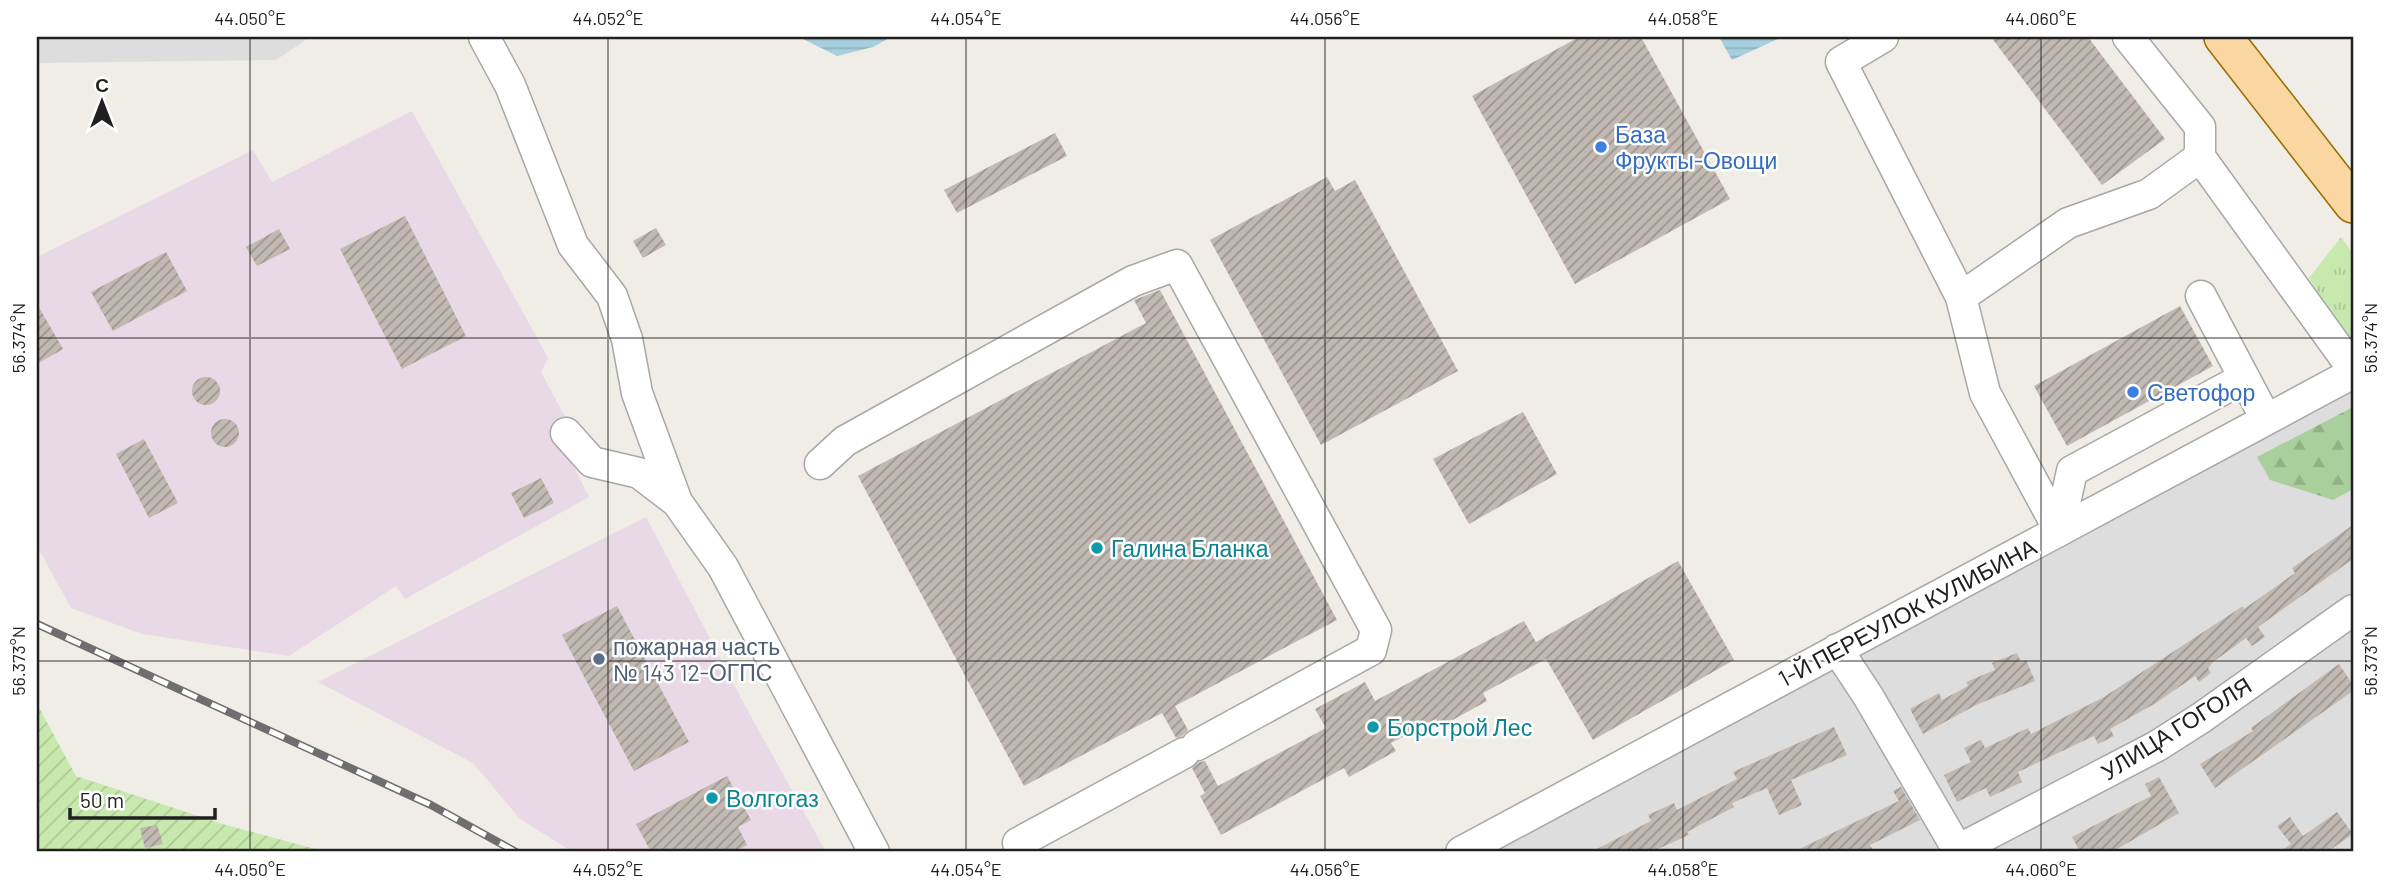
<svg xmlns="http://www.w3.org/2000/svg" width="2390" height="889" font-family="Barlow,sans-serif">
<defs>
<pattern id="grass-tufts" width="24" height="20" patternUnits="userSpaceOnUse" patternTransform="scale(1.75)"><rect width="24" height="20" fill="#c8e9ad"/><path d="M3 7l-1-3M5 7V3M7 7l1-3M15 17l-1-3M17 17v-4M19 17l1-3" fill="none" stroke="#acc895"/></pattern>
<pattern id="forest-firs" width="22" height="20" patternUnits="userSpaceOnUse" patternTransform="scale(1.75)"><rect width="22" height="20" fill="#a9cf9c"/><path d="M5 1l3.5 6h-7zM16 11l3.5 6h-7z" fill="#91b186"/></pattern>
<pattern id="garden-furrows" width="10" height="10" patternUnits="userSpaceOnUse" patternTransform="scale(1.75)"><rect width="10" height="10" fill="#c8e9ad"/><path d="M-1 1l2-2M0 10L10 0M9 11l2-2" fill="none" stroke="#acc895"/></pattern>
<pattern id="water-rules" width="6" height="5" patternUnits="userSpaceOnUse" patternTransform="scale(1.75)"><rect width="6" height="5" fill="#a7cfdd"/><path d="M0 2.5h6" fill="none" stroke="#8fb1bd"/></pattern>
<pattern id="building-hatch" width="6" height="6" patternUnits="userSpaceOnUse" patternTransform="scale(1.75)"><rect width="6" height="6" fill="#c1b9b2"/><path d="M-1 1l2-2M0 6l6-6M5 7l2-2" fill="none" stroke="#9c9690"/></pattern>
</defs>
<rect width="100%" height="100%" fill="#f0ede6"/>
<!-- residential -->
<path fill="#dedddd" d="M37 37H310L276 60 37 63Z
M2353 373V852H1461Z"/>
<!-- industrial -->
<path fill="#e9d8e5" d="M412 111 548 358 541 372 572 430 559 437 589 497 405 599 396 586 289 656 142 634 71 608 37 546V257L253 150 272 182Z
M646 517 748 711 826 852H573L520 819 473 763 318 682Z"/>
<!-- grass -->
<path fill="url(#grass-tufts)" d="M2341 237 2353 254V348L2309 278Z"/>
<!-- forest -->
<path fill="url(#forest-firs)" d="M2353 407V489L2333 500 2270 480 2257 457Z"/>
<!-- garden -->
<path fill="url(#garden-furrows)" d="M37 704 76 776 226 825 327 852H37Z"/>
<!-- water -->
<path fill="url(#water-rules)" d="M799 37H891L873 47 837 56Z
M1719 37H1782L1732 60Z"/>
<!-- building -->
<path fill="url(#building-hatch)" d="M1579 37H1641L1730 199 1575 284 1472 96Z
M1991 37H2088L2165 139 2102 185Z
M1055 133 1067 156 957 213 944 190Z
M1327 177 1335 191 1355 180 1458 371 1321 445 1210 240Z
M405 216 466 336 402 369 340 249Z
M656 228 666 245 643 258 633 241Z
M279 229 290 249 257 266 246 247Z
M166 252 187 291 113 331 91 292Z
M1160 290 1337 620 1175 706 1188 730 1182 736 1176 738 1162 713 1024 786 858 476 1146 323 1134 300Z
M37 304 63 349 37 364Z
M2180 306 2213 366 2067 446 2034 386Z
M192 391a14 14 0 1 1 28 0a14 14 0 1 1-28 0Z
M1523 412 1557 474 1469 524 1433 459Z
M211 433a14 14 0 1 1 28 0a14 14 0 1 1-28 0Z
M144 439 178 503 149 518 116 454Z
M541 478 554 503 524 518 511 493Z
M2353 525V559L2258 627 2265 637 2252 646 2246 638 2213 662 2208 668 2211 673 2199 682 2195 676 2156 703 2110 729 2114 736 2098 744 2094 736 2018 772 2022 782 1990 797 1986 788 1957 802 1944 775 1971 762 1964 748 1981 740 1985 748 2028 728 2031 734 2104 697 2243 606 2244 609 2295 573 2292 568Z
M1678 561 1734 660 1593 740 1546 659 1483 693 1487 701 1440 727 1436 719 1391 743 1396 751 1349 777 1344 768 1221 835 1200 796 1205 793 1192 768 1199 762 1205 761 1218 786 1326 728 1315 709 1365 682 1375 701 1524 621 1536 642Z
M617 606 689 742 634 771 562 635Z
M2017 653 2021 662 2026 660 2035 681 1976 705 1923 734 1910 709 1939 693 1942 700 1968 686 1966 682 1995 670 1992 663Z
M2339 664 2353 685V691L2215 788 2200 764 2253 731 2251 728Z
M1834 727 1847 755 1791 780 1802 805 1779 815 1767 788 1732 803 1734 807 1687 832 1689 835 1651 852H1591L1651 821 1648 815 1674 803 1677 810 1737 779 1733 772Z
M727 776 751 820 738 827 747 845 733 852H651L636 824Z
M2159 777 2179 813 2112 852H2080L2072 837 2151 796 2145 784Z
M1901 787 1920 820 1870 845 1874 852H1793L1899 801 1893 791Z
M2337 812 2353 834 2327 852H2279L2291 844 2277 826 2290 817 2303 836Z
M157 825 163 844 145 848 140 828Z"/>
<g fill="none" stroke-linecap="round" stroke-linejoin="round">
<!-- minor casing -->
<g stroke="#a7a7a7" stroke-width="33">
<path id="minor" d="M484 37 510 85 573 245 612 296 627 339 637 393 677 502 723 567 874 852
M1883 37 1841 62 1961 297 1985 393 2059 530
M2200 157 2353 369
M2201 296 2266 419
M1961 297 2068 223 2149 194 2200 157V127L2128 37
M566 433 592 462 639 473 677 502
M820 464 845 441 1133 281 1177 265 1376 630 1371 650 1197 745
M2059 530 2072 471 2244 378
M1837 649 1868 696 1959 852
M1018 843 1184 753
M1461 852 2353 373
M1954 852 2157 746 2201 718 2353 610"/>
</g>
<!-- major casing -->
<g stroke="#996d02" stroke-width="40">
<path id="major" d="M2223 37 2353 204"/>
</g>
<!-- minor -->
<use href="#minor" stroke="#fff" stroke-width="30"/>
<!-- major -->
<use href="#major" stroke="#fad7a1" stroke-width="37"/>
<!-- rail casing -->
<g stroke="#6e6e6e" stroke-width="8">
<path id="rail" d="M37 624 431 805 516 852"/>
</g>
<!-- rail -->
<use href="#rail" stroke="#fff" stroke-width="5" stroke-dasharray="16" stroke-linecap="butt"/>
</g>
<!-- ticks -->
<path fill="none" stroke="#202020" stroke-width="2" stroke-opacity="0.45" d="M250 37V852M608 37V852M966 37V852M1325 37V852M1683 37V852M2041 37V852M37 338H2353M37 661H2353"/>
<!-- markers -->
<g fill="#3f7fe0" stroke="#fff" stroke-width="2.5">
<circle cx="1601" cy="147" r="7"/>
<circle cx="2133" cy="392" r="7"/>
</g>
<g fill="#0f9aa8" stroke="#fff" stroke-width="2.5">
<circle cx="1097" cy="548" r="7"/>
<circle cx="1373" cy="727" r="7"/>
<circle cx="712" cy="798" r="7"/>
</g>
<circle fill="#5c6f8a" stroke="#fff" stroke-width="2.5" cx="599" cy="659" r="7"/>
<g text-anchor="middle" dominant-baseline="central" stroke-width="5" stroke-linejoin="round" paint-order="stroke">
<!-- shop labels -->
<g font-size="23" fill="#366cbe" stroke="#fff" text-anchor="start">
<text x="1615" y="134">База<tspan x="1615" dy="26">Фрукты-Овощи</tspan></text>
<text x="2147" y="392">Светофор</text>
</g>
<!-- culture labels -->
<g font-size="23" fill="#0d838f" stroke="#fff" text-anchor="start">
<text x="1111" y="548">Галина Бланка</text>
<text x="1387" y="727">Борстрой Лес</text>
<text x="726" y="798">Волгогаз</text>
</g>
<!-- street labels -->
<g font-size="23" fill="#202020" stroke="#fff">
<text transform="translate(1907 612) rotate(-28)">1-Й ПЕРЕУЛОК КУЛИБИНА</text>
<text transform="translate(2176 728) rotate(-32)">УЛИЦА ГОГОЛЯ</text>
</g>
<!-- service labels -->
<g font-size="23" fill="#4e5e75" stroke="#fff" text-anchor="start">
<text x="613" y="646">пожарная часть<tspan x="613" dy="26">№ 143 12-ОГПС</tspan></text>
</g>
</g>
<!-- border -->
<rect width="2390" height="889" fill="none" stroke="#ffffff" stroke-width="77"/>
<!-- north arrow -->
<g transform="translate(102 102)" stroke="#ffffff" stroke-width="5" paint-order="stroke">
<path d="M0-5L12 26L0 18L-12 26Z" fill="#202020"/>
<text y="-10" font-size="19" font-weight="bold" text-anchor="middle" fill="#202020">С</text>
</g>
<!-- scale -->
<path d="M70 808v10h145v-10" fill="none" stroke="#202020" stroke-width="3.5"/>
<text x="80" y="808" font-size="21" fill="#202020" stroke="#ffffff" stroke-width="5" paint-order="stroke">50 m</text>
<rect x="38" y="38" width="2314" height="812" fill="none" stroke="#202020" stroke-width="2.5"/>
<g font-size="18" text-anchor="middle" fill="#202020">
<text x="250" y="25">44.050°E</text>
<text x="608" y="25">44.052°E</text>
<text x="966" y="25">44.054°E</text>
<text x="1325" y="25">44.056°E</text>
<text x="1683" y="25">44.058°E</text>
<text x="2041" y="25">44.060°E</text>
<text transform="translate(19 338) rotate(-90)" y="6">56.374°N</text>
<text transform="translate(2371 338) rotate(-90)" y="6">56.374°N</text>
<text transform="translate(19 661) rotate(-90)" y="6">56.373°N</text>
<text transform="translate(2371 661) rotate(-90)" y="6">56.373°N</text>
<text x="250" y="876">44.050°E</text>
<text x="608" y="876">44.052°E</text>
<text x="966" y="876">44.054°E</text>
<text x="1325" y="876">44.056°E</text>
<text x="1683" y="876">44.058°E</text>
<text x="2041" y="876">44.060°E</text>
</g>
</svg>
